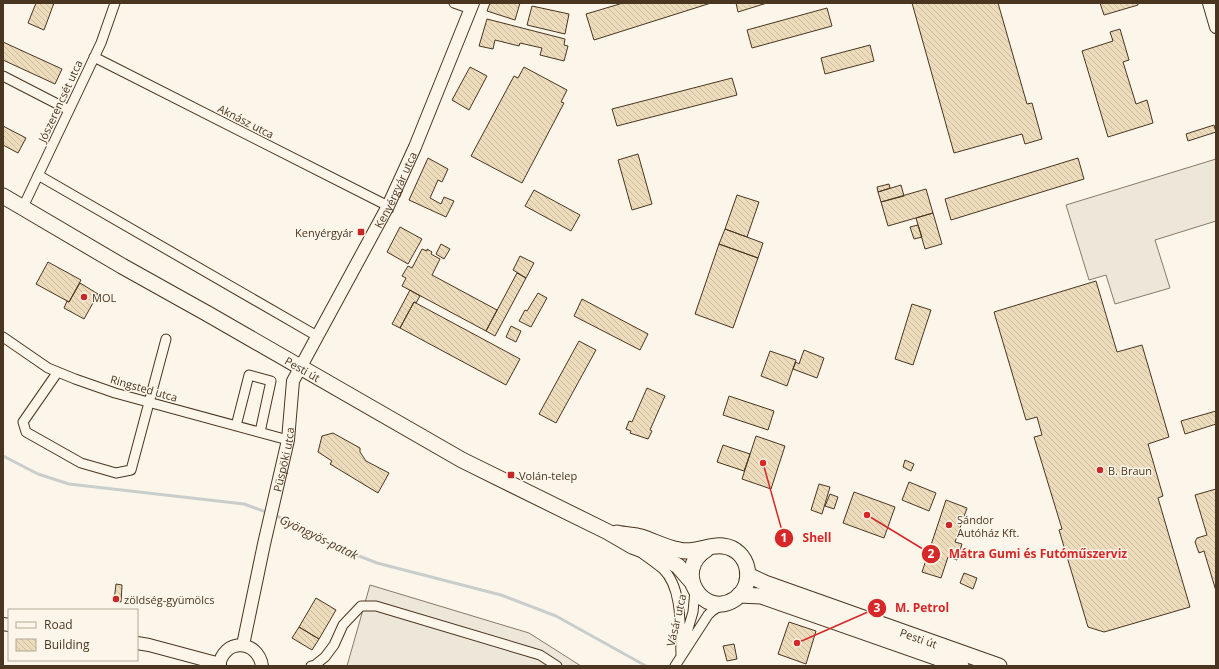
<svg xmlns="http://www.w3.org/2000/svg" width="1219" height="669" font-family="'Open Sans',sans-serif">
<defs>
<pattern id="building-back-hatch" width="6" height="6" patternUnits="userSpaceOnUse"><rect width="6" height="6" fill="#ecdcbc"/><path d="M-1 5l2 2M0 0l6 6M5-1l2 2" fill="none" stroke="#ccbda1"/></pattern>
</defs>
<rect width="100%" height="100%" fill="#fbf6e9"/>
<!-- parking -->
<path fill="#ede7d9" stroke="#887966" d="M1216 159V221L1155 240 1170 288 1115 304 1106 275 1089 280 1066 205Z
M370 585 529 633 581 666H347Z"/>
<g fill="none" stroke-linecap="round" stroke-linejoin="round">
<!-- stream -->
<path stroke="#c9cecd" stroke-width="3" d="M3 456 38 474 69 484 244 504 269 513
M274 515 286 520 336 547 377 563 501 595 556 616 646 666"/>
</g>
<!-- building -->
<path fill="url(#building-back-hatch)" stroke="#4a3520" d="M36 3H54L44 30 28 23Z
M490 3H520L515 20 487 11Z
M623 3H711L594 40 586 14Z
M736 3H767L738 12Z
M912 3H998L1027 104 1032 103 1042 139 1025 144 1022 134 954 153Z
M1100 3H1138V5L1104 15Z
M532 6 569 14 565 34 527 25Z
M827 8 832 26 752 48 747 30Z
M487 19 565 39 564 45 568 46 564 61 540 55 542 48 520 43 519 46 495 40 493 49 479 46Z
M1120 29 1129 60 1123 62 1136 104 1147 100 1153 123 1108 137 1082 51 1113 41 1110 32Z
M3 42 62 69 55 84 3 60Z
M870 45 874 61 825 74 821 58Z
M470 67 487 76 469 110 452 100Z
M524 67 567 90 561 102 564 103 522 183 471 156 514 76 518 78Z
M732 78 737 95 617 126 612 109Z
M1214 125 1216 132 1188 141 1186 134Z
M3 126 26 138 18 153 3 145Z
M638 154 652 204 632 210 618 160Z
M428 158 448 169 442 182 438 180 430 198 441 204 444 197 454 201 446 217 409 200Z
M1078 158 1084 179 951 220 945 199Z
M889 184 890 188 878 192 877 187Z
M901 185 904 196 881 202 878 192Z
M926 189 933 213 888 226 881 202Z
M534 190 580 215 571 231 525 206Z
M737 195 759 202 747 237 725 229Z
M933 213 942 244 925 249 916 218Z
M918 225 922 237 914 239 910 227Z
M400 227 422 239 408 264 387 252Z
M725 229 763 243 758 258 719 244Z
M441 244 450 249 444 259 436 254Z
M719 244 758 258 733 328 695 314Z
M422 249 427 251V249L432 252 431 254 440 259 432 275 497 310 486 331 402 286 406 278 402 276 408 266 412 268Z
M520 256 534 263 526 278 513 270Z
M48 262 81 280 69 302 36 284Z
M517 273 526 278 495 336 486 331Z
M1096 281 1117 352 1142 345 1169 437 1148 444 1163 496 1158 498 1190 607 1104 632 1088 627 1059 530 1062 529 1034 437 1042 435 1037 417 1026 420 994 312Z
M80 283 98 294 84 319 64 308 67 301 69 302Z
M410 290 420 296 416 303 414 302 400 328 392 324Z
M538 293 547 298 531 327 519 321 525 310 527 311Z
M582 299 648 334 640 350 574 316Z
M414 302 520 359 506 385 400 328Z
M912 304 931 310 913 365 895 359Z
M511 326 521 331 516 342 506 337Z
M579 341 596 350 556 423 539 414Z
M804 350 824 358 817 378 793 369 796 362 799 364Z
M770 351 796 360 787 386 761 376Z
M647 388 665 396 650 430 652 431 648 439 630 433 631 431 626 429 629 421 632 422Z
M729 396 774 411 768 430 723 415Z
M1216 411V424L1185 434 1181 421Z
M333 433 360 448V452L366 461 389 473 378 493 330 464 332 461 318 452 322 436Z
M756 436 785 446 771 489 742 479Z
M723 445 750 454 744 471 717 462Z
M905 460 914 464 911 471 903 467Z
M909 482 936 493 929 511 902 500Z
M819 484 830 487 822 514 811 510Z
M1216 489V591L1204 551 1199 553 1195 542 1197 538 1207 535 1195 495Z
M854 492 895 507 884 538 843 523Z
M830 494 838 497 834 509 825 506Z
M946 500 967 508 955 542 962 544 957 560 948 557 941 578 922 572Z
M964 573 977 578 973 589 960 583Z
M116 584 122 585 121 602 114 601Z
M316 598 336 610 319 639 299 627Z
M789 622 816 631 806 664 778 654Z
M299 627 319 639 312 650 292 638Z
M734 644 737 659 727 661 723 646Z"/>
<g fill="none" stroke-linecap="round" stroke-linejoin="round">
<!-- minor casing -->
<g stroke="#4a3520" stroke-width="11">
<path id="minor" d="M454 3 471 9
M94 57 388 206
M3 76 69 110
M38 175 317 336
M23 207 101 43 115 3
M3 337 48 368 75 379 115 393 288 440
M57 373 23 422 26 432 81 463 116 473 131 470 166 339
M236 426 249 375 271 381 260 432
M643 554C650 559 657 564 663 569 683 588 680 630 681 655
M683 646 693 612 695 590
M311 666 315 665 325 657 334 645 343 625 361 606H376L540 655 557 666
M675 666 708 615 712 611 723 604"/>
</g>
<!-- tertiary casing -->
<g stroke="#4a3520" stroke-width="14">
<g id="tertiary">
<path d="M1209 3 1216 27"/>
<path d="M3 624 9 625"/>
<path d="M137 643 149 645 220 664"/>
<path id="s1" d="M243 645 264 544 288 440 293 381 388 206 415 147 473 3"/>
<path d="M219 666C223 638 258 639 262 666"/>
</g>
</g>
<!-- primary casing -->
<g stroke="#4a3520" stroke-width="17">
<g id="primary">
<path id="s2" d="M3 196 122 266 208 314 462 460 608 532 632 546 664 558 678 566 691 581"/>
<path d="M617 533C625 535 634 535 641 537 654 541 666 548 679 550 695 554 709 544 723 546 749 549 757 584 735 599 704 620 671 571 707 549"/>
<path id="s3" d="M748 575 765 583 999 666"/>
<path d="M739 595 761 596 961 666"/>
</g>
</g>
<!-- minor -->
<use href="#minor" stroke="#fbf6e9" stroke-width="9"/>
<!-- tertiary -->
<use href="#tertiary" stroke="#fbf6e9" stroke-width="12"/>
<!-- primary -->
<use href="#primary" stroke="#fbf6e9" stroke-width="15"/>
</g>
<!-- markers -->
<g fill="#c62828" stroke="#fbf6e9" stroke-width="1.5">
<rect x="357" y="228" width="8" height="8" rx="2"/>
<circle cx="84" cy="297" r="4"/>
<circle cx="1100" cy="470" r="4"/>
<rect x="507" y="471" width="8" height="8" rx="2"/>
<circle cx="949" cy="525" r="4"/>
<circle cx="116" cy="599" r="4"/>
</g>
<g text-anchor="middle" dominant-baseline="central" stroke-width="3" stroke-linejoin="round" paint-order="stroke">
<!-- street labels -->
<g font-size="11" fill="#4a3520" stroke="#fbf6e9">
<text transform="translate(60 101) rotate(-65)">Jószerencsét utca</text>
<text transform="translate(246 121) rotate(27)">Aknász utca</text>
<text stroke="none"><textPath href="#s1" startOffset="486">Kenyérgyár utca</textPath></text>
<text stroke="none"><textPath href="#s2" startOffset="346">Pesti út</textPath></text>
<text transform="translate(144 388) rotate(16)">Ringsted utca</text>
<text stroke="none"><textPath href="#s1" startOffset="190">Püspöki utca</textPath></text>
<text transform="translate(676 620) rotate(-77)">Vásár utca</text>
<text stroke="none"><textPath href="#s3" startOffset="182">Pesti út</textPath></text>
</g>
<!-- poi labels -->
<g font-size="11" fill="#4a3520" stroke="#fbf6e9" text-anchor="start">
<text x="353" y="232" text-anchor="end">Kenyérgyár</text>
<text x="92" y="297">MOL</text>
<text x="1108" y="470">B. Braun</text>
<text x="519" y="475">Volán-telep</text>
<text x="957" y="519">Sándor<tspan x="957" dy="13">Autóház Kft.</tspan></text>
<text x="124" y="599">zöldség-gyümölcs</text>
</g>
<!-- water labels -->
<g font-size="12" font-style="italic" fill="#4a3520" stroke="#fbf6e9">
<text transform="translate(319 537) rotate(26)">Gyöngyös-patak</text>
</g>
</g>
<!-- callouts -->
<path fill="none" stroke="#d62828" stroke-width="1.5" d="M763 463L784 538M867 515L931 554M797 643L877 608"/>
<g fill="#d62828" stroke="#fbf6e9" stroke-width="1.5">
<circle cx="763" cy="463" r="4"/>
<circle cx="867" cy="515" r="4"/>
<circle cx="797" cy="643" r="4"/>
<circle cx="784" cy="538" r="10"/>
<circle cx="931" cy="554" r="10"/>
<circle cx="877" cy="608" r="10"/>
</g>
<g font-size="12" text-anchor="middle" font-weight="bold" fill="#fff">
<text x="784" y="542">1</text>
<text x="931" y="558">2</text>
<text x="877" y="612">3</text>
</g>
<g font-size="12" text-anchor="middle" font-weight="bold" fill="#d62828" stroke="#fbf6e9" stroke-width="3" stroke-linejoin="round" paint-order="stroke">
<text x="817" y="542">Shell</text>
<text x="1038" y="558">Mátra Gumi és Futóműszerviz</text>
<text x="922" y="612">M. Petrol</text>
</g>
<!-- border -->
<rect width="1219" height="669" fill="none" stroke="#4a3520" stroke-width="8"/>
<!-- legend -->
<rect x="8" y="609" width="130" height="52" fill="#fbf6e9" stroke="#b4a999"/>
<rect x="16" y="622" width="20" height="6" fill="#fbf6e9" stroke="#b4a999"/>
<text x="44" y="629" font-size="12" fill="#4a3520">Road</text>
<rect x="16" y="639" width="20" height="12" fill="url(#building-back-hatch)" stroke="#b4a999"/>
<text x="44" y="649" font-size="12" fill="#4a3520">Building</text>
</svg>
